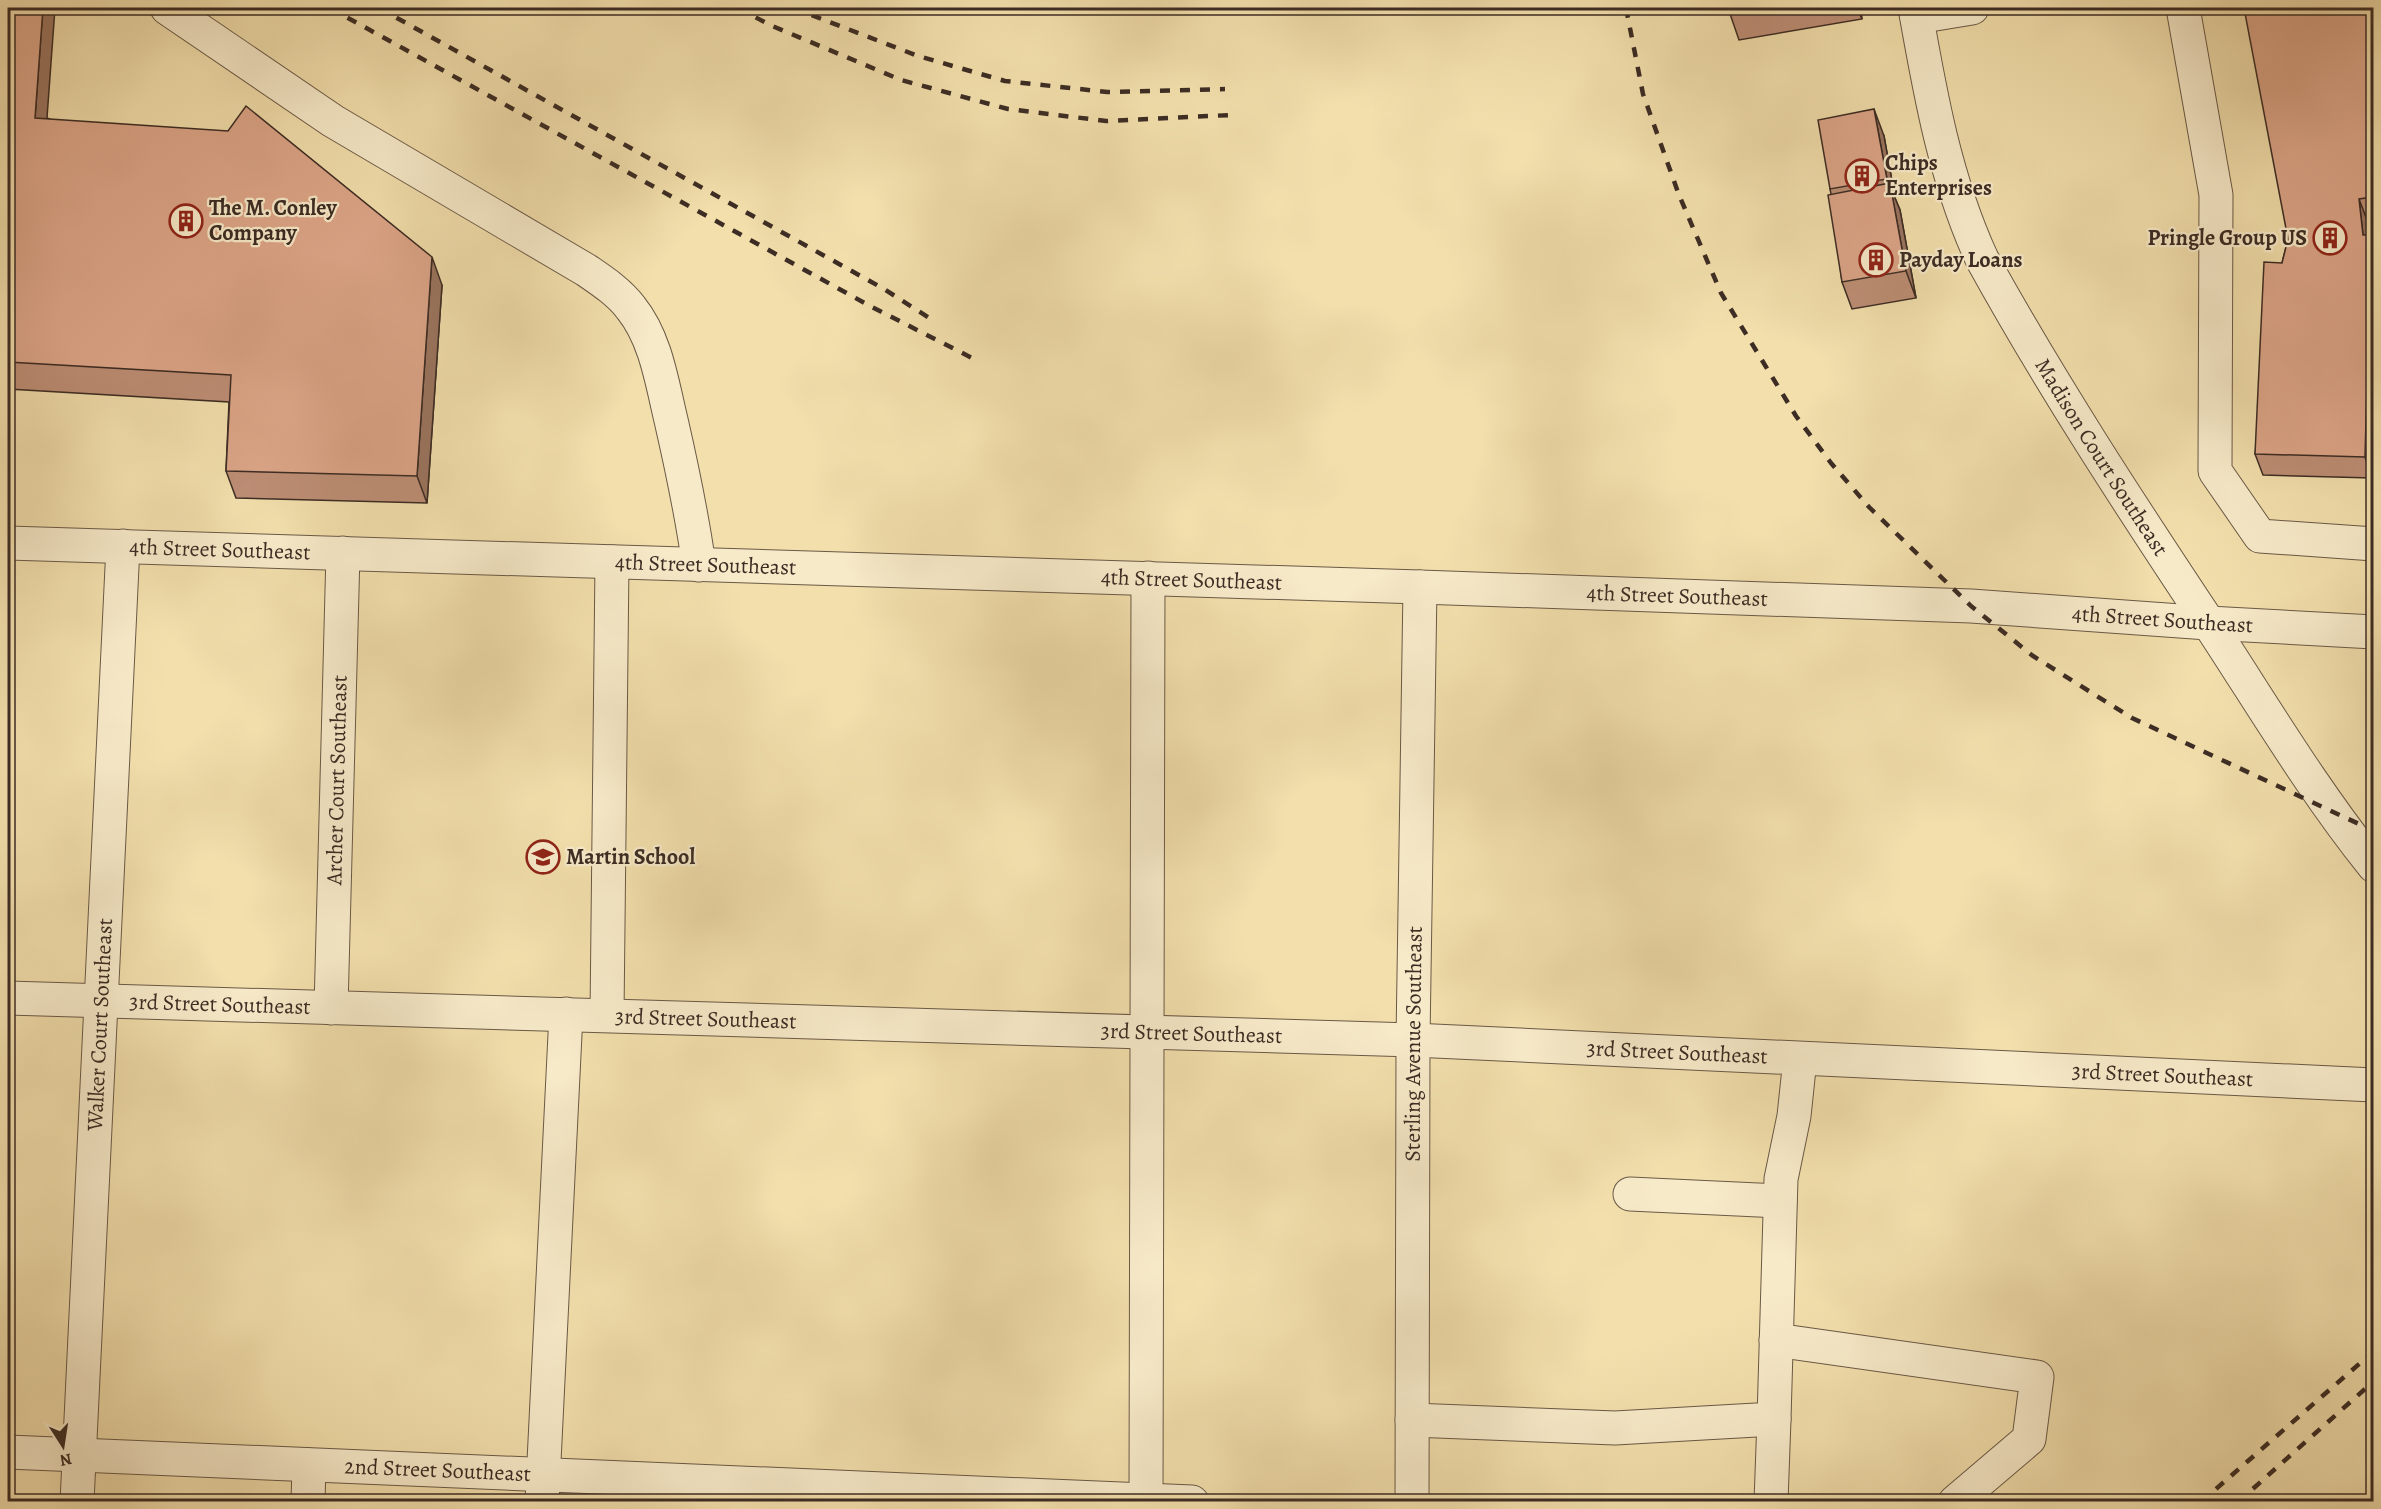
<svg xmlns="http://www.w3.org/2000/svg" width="2381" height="1509" font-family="Alegreya,serif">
<rect width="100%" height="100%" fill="#f2dfac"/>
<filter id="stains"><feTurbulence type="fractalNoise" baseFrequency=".00333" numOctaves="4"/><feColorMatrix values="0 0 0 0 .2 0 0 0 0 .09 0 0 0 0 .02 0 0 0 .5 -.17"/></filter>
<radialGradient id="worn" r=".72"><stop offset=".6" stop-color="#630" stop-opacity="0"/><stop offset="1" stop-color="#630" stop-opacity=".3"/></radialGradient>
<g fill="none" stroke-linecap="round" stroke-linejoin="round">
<!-- minor casing -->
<g stroke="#6a5946" stroke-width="35">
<g id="minor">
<path d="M167 8 333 121 586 270C602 281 619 292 631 308 656 339 662 383 671 420 682 468 692 516 699 565"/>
<path id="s1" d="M1915 8C1930 93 1945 179 1982 259 2051 384 2129 503 2208 622 2262 704 2312 789 2374 866"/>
<path d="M2183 8 2216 195 2215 471 2260 536 2374 544"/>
<path d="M1917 17 1972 8"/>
<path id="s2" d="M8 543 1420 587 1971 606 2208 623 2374 632"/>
<path id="s3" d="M8 998 1413 1040 2374 1085"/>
<path id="s4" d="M331 1008 343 553"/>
<path d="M607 1015 612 562"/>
<path d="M1630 1194 1780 1201"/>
<path d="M1776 1340 2037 1377 2029 1439 1955 1502"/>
<path d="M1412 1420 1615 1428 1774 1419 1781 1179 1794 1116 1800 1059"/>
<path id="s5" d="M8 1452 1192 1502"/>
<path d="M1146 1499 1148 578"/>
<path id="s6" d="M77 1502 123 546"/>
<path d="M308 1502 309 1465"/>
<path d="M542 1502 566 1014"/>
<path id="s7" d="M1412 1502 1413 1040 1420 587"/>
<path d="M1771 1502 1774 1419"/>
</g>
</g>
<!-- minor -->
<use href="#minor" stroke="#f7eac9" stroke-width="33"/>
<!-- rail -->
<path stroke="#3c2c24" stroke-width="4.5" stroke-dasharray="10 10" stroke-linecap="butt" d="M330 8 870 306 978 361
M379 8 884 289 934 321
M738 8 770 25 901 80 1008 109 1106 121 1231 115
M793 8 918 56 1005 81 1107 92 1225 89
M1626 8 1643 94 1679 195 1721 293 1796 416 1831 463 1869 507 1971 606 2033 656 2132 718 2374 831
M2201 1502 2374 1351
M2238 1502 2374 1381"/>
</g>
<!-- wall -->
<path fill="#bd8e75" stroke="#3c2c24" stroke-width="1.5" d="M8 8 47 118 442 285 427 503 236 498 226 471 229 402 8 389Z
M1728 8H1860L1862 19 1739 40Z
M2373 8V219L2367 220 2372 478 2263 475 2255 454 2282 263 2288 239Z
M1884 136 1895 198 1900 210 1916 298 1852 309 1842 282 1831 194 1830 189Z"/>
<!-- shaded-wall -->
<path fill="#9a745f" stroke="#3c2c24" stroke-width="1.5" d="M43 8H55L45 145 35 118Z
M1857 8H1860L1862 19Z
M1874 109 1884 136 1895 198 1900 210 1916 298 1906 271 1891 190 1887 179Z
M2359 199 2367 220 2370 254 2371 235 2373 242V434L2372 478 2365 457 2363 235Z
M432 257 442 285 427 503 417 476Z"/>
<!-- building -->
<path fill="#dca588" stroke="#3c2c24" stroke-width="1.5" d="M8 8H43L35 118 228 131 246 106 432 257 417 476 226 471 231 375 8 362Z
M1728 8H1758L1729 12Z
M2244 8H2373V197L2359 199 2363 235H2371L2365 457 2255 454 2264 262 2282 263 2288 239Z
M1874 109 1887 179 1830 189 1818 120Z
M1890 183 1906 271 1842 282 1828 195Z"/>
<!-- icons -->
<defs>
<g id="building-ring" transform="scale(1.725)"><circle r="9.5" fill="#f7eac9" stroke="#8f2418" stroke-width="1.5"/><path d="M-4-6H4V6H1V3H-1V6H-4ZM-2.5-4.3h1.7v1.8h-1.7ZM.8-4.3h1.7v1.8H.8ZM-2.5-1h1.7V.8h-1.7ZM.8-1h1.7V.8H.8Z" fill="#8f2418"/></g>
<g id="school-ring" transform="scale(1.725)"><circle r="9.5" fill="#f7eac9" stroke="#8f2418" stroke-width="1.5"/><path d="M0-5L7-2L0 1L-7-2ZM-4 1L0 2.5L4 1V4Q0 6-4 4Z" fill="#8f2418"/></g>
</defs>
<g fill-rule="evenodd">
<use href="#building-ring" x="1862" y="176"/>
<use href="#building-ring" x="186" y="221"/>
<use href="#building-ring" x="2330" y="238"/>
<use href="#building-ring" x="1876" y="260"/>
<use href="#school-ring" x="543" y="857"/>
</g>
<g text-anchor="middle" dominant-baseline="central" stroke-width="4.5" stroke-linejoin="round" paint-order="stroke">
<!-- poi labels -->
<g font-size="22" font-weight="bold" fill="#3c2c24" stroke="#f7eac9" text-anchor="start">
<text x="1885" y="163">Chips<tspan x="1885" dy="25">Enterprises</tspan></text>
<text x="209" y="208">The M. Conley<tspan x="209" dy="25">Company</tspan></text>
<text x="2307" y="238" text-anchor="end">Pringle Group US</text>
<text x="1899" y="260">Payday Loans</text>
<text x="566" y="857">Martin School</text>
</g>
<!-- street labels -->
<g font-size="22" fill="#3c2c24" stroke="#f7eac9">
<text stroke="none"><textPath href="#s1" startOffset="492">Madison Court Southeast</textPath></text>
<text stroke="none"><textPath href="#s2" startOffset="212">4th Street Southeast</textPath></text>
<text stroke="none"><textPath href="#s2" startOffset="698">4th Street Southeast</textPath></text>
<text stroke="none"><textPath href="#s2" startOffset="1184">4th Street Southeast</textPath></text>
<text stroke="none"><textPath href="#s2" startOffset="1670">4th Street Southeast</textPath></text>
<text stroke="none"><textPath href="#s2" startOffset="2156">4th Street Southeast</textPath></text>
<text stroke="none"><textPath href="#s4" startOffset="228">Archer Court Southeast</textPath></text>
<text stroke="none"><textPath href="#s3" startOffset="212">3rd Street Southeast</textPath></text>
<text stroke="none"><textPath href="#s3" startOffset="698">3rd Street Southeast</textPath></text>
<text stroke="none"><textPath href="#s6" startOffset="478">Walker Court Southeast</textPath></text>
<text stroke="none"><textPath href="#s3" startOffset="1184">3rd Street Southeast</textPath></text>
<text stroke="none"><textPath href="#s7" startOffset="458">Sterling Avenue Southeast</textPath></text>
<text stroke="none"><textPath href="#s3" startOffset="1670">3rd Street Southeast</textPath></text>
<text stroke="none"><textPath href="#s3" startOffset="2156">3rd Street Southeast</textPath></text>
<text stroke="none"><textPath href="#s5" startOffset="430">2nd Street Southeast</textPath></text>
</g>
</g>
<!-- margin -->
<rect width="2381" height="1509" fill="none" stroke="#f2dfac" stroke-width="30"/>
<rect x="9" y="9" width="2363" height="1491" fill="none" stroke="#3c2c24" stroke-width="3"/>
<rect x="15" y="15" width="2351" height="1479" fill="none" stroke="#3c2c24" stroke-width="1.5"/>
<!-- north arrow -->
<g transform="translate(63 1446) rotate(168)" stroke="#f7eac9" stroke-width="4.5" paint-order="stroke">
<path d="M0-4.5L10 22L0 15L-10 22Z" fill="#3c2c24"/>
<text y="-9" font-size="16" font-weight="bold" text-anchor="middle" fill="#3c2c24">N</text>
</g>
<rect width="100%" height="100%" filter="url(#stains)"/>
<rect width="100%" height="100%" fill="url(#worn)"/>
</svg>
